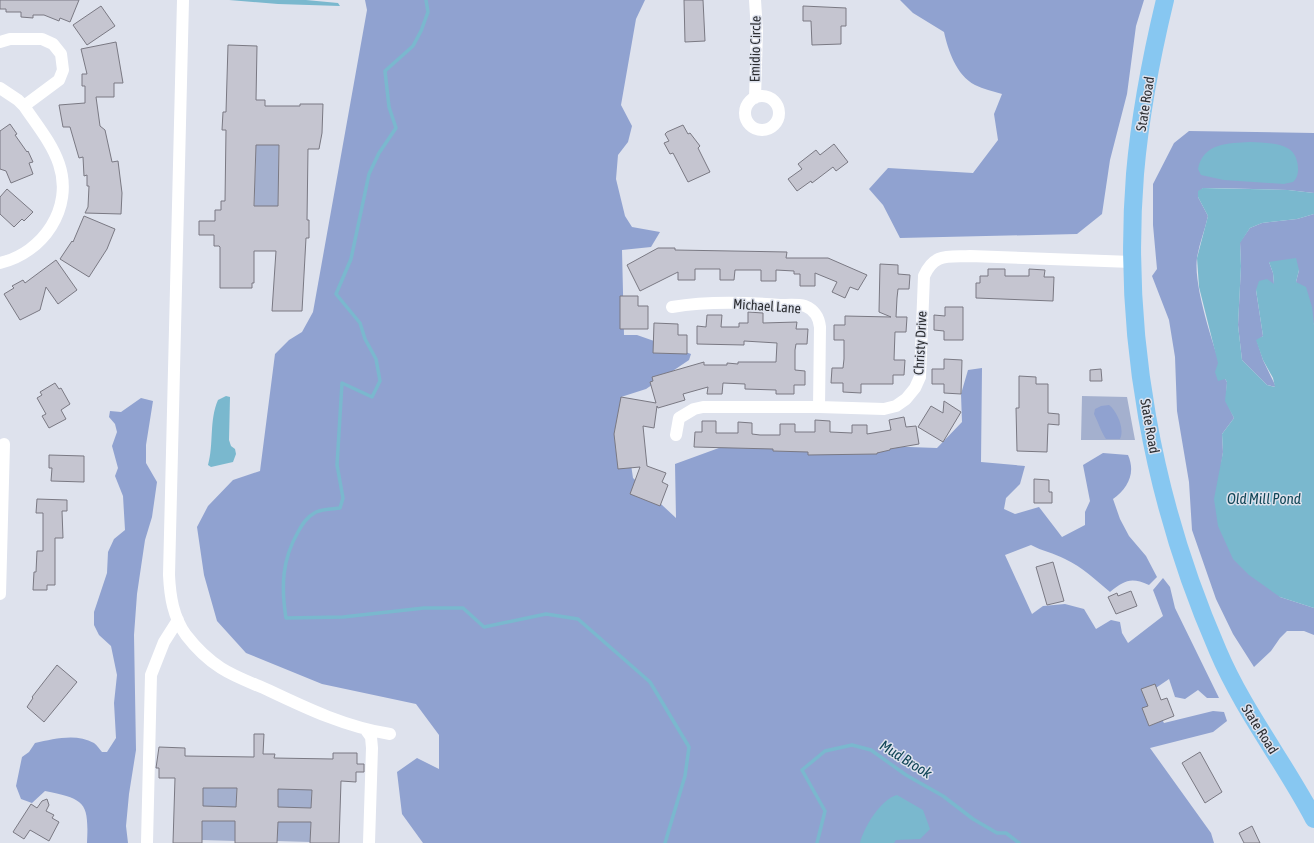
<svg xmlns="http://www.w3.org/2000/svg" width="1314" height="843" font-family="'Asap Condensed',sans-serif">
<rect width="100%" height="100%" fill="#dee2ed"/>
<!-- green -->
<path fill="#a4b0ce" d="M279 136 278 206 254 215 256 145Z
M1082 396 1127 397 1135 440H1081Z
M203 785H216V788L237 786 236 809 215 806 203 812Z
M278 787 298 790 312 787 311 814 278 810Z
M235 816V841L202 840V818H215V821H226Z
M278 816 288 822 311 820 310 842 277 841Z"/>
<!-- forest -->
<path fill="#90a2d0" d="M365 0H645L636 19 621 105 632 126 628 142 618 155 616 179 625 216 632 227 660 232 651 247 622 250 624 335H637L691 354 689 360 646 389 621 397 633 478 676 518 675 464 738 441 937 448 962 422 961 394 968 370 982 368 981 462 1025 466 1020 484 1006 498 1004 509 1015 514 1039 507 1062 537 1085 525V512L1090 501 1083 465 1103 453 1128 455C1136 473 1128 488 1113 499L1120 519 1129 536 1146 556 1157 577 1149 585C1131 577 1125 580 1110 592 1096 580 1082 567 1065 559 1054 553 1042 551 1031 545L1005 555 1032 614 1043 606 1065 604 1084 609 1096 629 1111 620 1120 622 1122 633 1128 643 1163 616 1153 590 1163 578 1170 587 1175 608 1219 698H1207L1198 690 1185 699 1175 697 1169 679 1147 694 1164 723 1213 711 1224 712 1227 721 1213 732 1150 748 1211 833 1214 843H423L402 814 397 772 417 758 439 769V735L416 704 322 684 246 653 217 621 204 575 197 527 208 506 233 480 260 471 275 354 289 340 302 332 313 312 367 10Z
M900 0H1144L1136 26 1127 94 1110 160 1102 214 1077 234 900 238 883 205 869 189 888 168 973 173 998 140 994 114 1002 94C993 91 983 89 975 85 956 75 948 50 944 32L913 13Z
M1189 131 1314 133V193L1288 190 1215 188H1203L1198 197 1208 216C1205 230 1199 244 1197 258 1193 287 1215 350 1225 379L1227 382 1226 401 1234 418 1222 434 1223 452 1221 466 1280 597 1314 608V635L1304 631H1287L1280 638 1271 651 1254 667 1233 634 1216 599 1192 530 1189 482 1177 411 1175 357 1169 320 1152 276 1157 269 1153 225V184L1174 143Z
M1314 214V325L1296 282 1299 270 1269 262 1273 273 1274 284 1256 290 1263 336 1257 341 1263 360 1276 387 1267 385 1242 360 1238 325 1241 266 1240 242 1250 228 1262 223 1297 219Z
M141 398 153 401 146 445V463L157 482 152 517 145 540 137 594 134 635 136 750 129 794 126 826 128 843H87C89 802 85 799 45 791L32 803 21 799 16 786 22 757 29 752 35 743C54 739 76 733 94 743 97 745 100 750 102 752H107L116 738 114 703 117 675 111 646 99 635 94 625V612L107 573 108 552 114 539 125 530 123 496 115 476 118 468 112 446 117 432 115 424 109 417 110 411 121 412Z
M1109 405C1117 411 1125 429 1120 439H1106C1102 434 1098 422 1094 414L1095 409 1101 406Z"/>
<!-- water -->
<path fill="#7ab8ce" d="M229 0H306L338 3 340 6 278 4Z
M1250 142C1263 143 1278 142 1289 149 1298 154 1302 175 1293 182 1290 183 1286 183 1284 184L1224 180 1201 175 1198 169C1203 143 1228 143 1250 142Z
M1203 188 1288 190 1314 193V214L1297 219 1262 223 1250 228 1240 243 1241 266 1238 325 1242 360 1267 385 1275 387 1273 378 1263 360 1256 340 1263 336 1256 290 1259 281 1267 279 1274 284 1273 273 1269 262 1296 258 1299 270 1296 282 1306 287 1312 307 1314 325V608L1280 597 1249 575 1233 559 1218 526 1214 499 1223 452 1222 434 1234 418 1225 401 1227 382 1225 379 1218 381 1215 372 1218 363 1199 287 1197 258 1208 216 1198 197V191Z
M226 396 230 397 229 440 231 446 235 449 236 454 233 462 211 467 208 465C214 444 209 420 218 400Z
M897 795 923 810 930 829 920 839 896 840 894 843H860C864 827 881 799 897 795Z"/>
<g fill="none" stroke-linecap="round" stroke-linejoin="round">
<!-- stream -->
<path stroke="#7ab8ce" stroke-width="3.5" d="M426 0 428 12 421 31 413 46 385 71 389 107 396 128 379 153 369 174 351 259 336 294 360 323 365 339 376 359 380 381 372 397 342 383 337 465 343 498 340 508C333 509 323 509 316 512 307 517 303 523 298 532 282 560 281 586 286 618L343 617 424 608H463L484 627 546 614 578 619 650 682 689 747 685 776 665 843
M817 843 825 811 802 770 825 751 852 745 871 750 906 775 943 796 973 819 997 833H1006L1019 843"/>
</g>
<!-- building -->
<path fill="#c5c5d0" stroke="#7a7983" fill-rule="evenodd" d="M0 0H79L70 22 60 18 59 21 44 15H33V18L21 17V12H6V9H0Z
M684 0H703L705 41 685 42Z
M101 6 115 26 87 45 73 25Z
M803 6 846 8V26H841V44L812 45 811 21H803Z
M116 42 123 83H114V97H96L100 126 105 130 112 162 118 161 122 193 121 214 85 213 88 207 89 186H87V175L84 176 83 157 79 158 70 127H63L59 105 85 103V86H82V74H87L81 49Z
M228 45 257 46 256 100H265V106H300V104H323L322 133 319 149H308L307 220H309V238H306L302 311H272L276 251H254V283H252V288H220V247L219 246H214V235H199V221H215V210H221V201H225L226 130H222L223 112H226ZM256 145H279L278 206H254Z
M10 124 17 134 15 135 27 152 28 151 33 162 29 163 33 174 11 183 6 171 0 169V131Z
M683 125 688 134 690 133 700 146 698 148 710 172 688 182 673 153 670 154 664 143 669 141 665 134 667 132Z
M834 144 848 162 836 171 833 167 812 183 811 181 797 191 788 179 802 169 798 164 816 150 820 155Z
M7 189 33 212 24 221 22 219 14 227 0 214V197Z
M84 216 115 229 107 249 89 277 60 259 72 241 73 242Z
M658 248H675V250L787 252 786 258H828L867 275 858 290 850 287 845 298 832 292 837 282 815 273V286H800V274H794V271L776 270V281H761V270H735L734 280H720V269H695V280H678V272L640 291 627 265Z
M56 260 77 290 58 304 46 287 40 310 20 320 4 294 14 288 12 286 23 280 25 283Z
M880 264 898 265V274L910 275 909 289H898L897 298 896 317H907L906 332H895L894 360H905L904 375H893V384H861V393L843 392V383H831L832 368H843L844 359V340H834V325H845V316L891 317 879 312Z
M988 269H1005V276H1029V269L1045 270 1044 277H1054L1053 301 976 298V283H980V276H988Z
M620 296H638V306H648V329H620Z
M945 307H963V340H944V331L934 330V315L945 316Z
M748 312 763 313V323L797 322 796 329H808L807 344H796L795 350V370L805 371V385H794V394H776V390L745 389V384L723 383 722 394H707L708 387 683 394 685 400 658 408 657 406 654 428 643 426 647 466 666 473 662 482 668 485 660 506 630 494 640 467 618 469 614 434 621 397 656 403 650 382 653 381 652 377 704 362V365H727V363L738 364V362H776L777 343 744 341V345L697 344V326L706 327 707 315H722L721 327H739V323H748Z
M654 323 678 324V335H687V354L653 353Z
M944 359 962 360 961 394 944 393V384H932V369H944Z
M1101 369 1102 381H1090V370Z
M1019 376 1036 377V384H1048V413L1059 414V425L1048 424 1047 452 1017 451 1016 408H1019Z
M55 383 59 389 61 388 70 404 61 410 66 419 49 428 42 416 46 414 37 398 42 395 40 392Z
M944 401 961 412 943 442 918 427 931 406 943 413Z
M904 417 906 427 916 426 919 444 890 449V450L877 453V454L808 455V452L773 451V449L694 447 695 432H702V421H716V433H738V422L752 423V434L760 435H780V424H795V432H815V420L830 421V432L852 433V425H867V434L891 430 889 420Z
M49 455 84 456V482L51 481 52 468H49Z
M1034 479 1049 480V492H1052V503H1034Z
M37 499 67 500V511H62L63 538H55V585H47V590H33L34 572H36L37 551H43V513H36Z
M1053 562 1064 601 1047 605 1036 567Z
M1131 591 1137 606 1116 614 1108 597 1117 593 1118 596Z
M57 665 77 682 44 722 27 707 33 698 32 697Z
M1155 684 1161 700 1167 698 1174 716 1149 726 1142 708 1148 706 1141 689Z
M254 734H264L263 754H275L274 758 333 759V753H357V764H364V772H356V782L341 781 339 843H310L311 822H278L277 843H235V821H202V843H173L175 778H159V768H156L159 747 185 748V756L254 757ZM203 788H237L236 807 203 806ZM278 789 312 790 311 808 278 807Z
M1200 752 1222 792 1205 803 1182 763Z
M47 799 49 805 46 811 54 815 52 818 59 822 49 841 30 830 24 839 13 832 31 804 37 808 42 801Z
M1252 826 1260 843H1244L1239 833Z"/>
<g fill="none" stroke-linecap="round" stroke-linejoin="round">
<!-- street -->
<path stroke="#fff" stroke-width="12" d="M183 0 169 575C170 596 173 617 186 635 196 648 207 659 221 668 235 677 252 683 268 690 308 709 346 727 390 734
M0 42 10 39H42L53 44 61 54 63 70 59 80 24 106 18 100 0 88
M745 113a17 17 0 1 1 34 0a17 17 0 1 1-34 0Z
M755 98 757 31 755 0
M0 263C43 253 74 208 59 164 52 143 36 124 24 106
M672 307C707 301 744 302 780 305 787 305 798 304 805 306 815 310 819 318 820 327L819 407
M676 435 679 418 694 409 703 407H819L884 409 896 406 906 399 915 388 920 377 924 276C934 253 947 257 970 256L1132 262
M0 594 4 444
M366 730 371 737 372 748 369 843
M147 843 151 675 164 642 178 620"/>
<!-- primary -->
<path stroke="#87c7f1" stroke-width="18" d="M1165 0C1151 58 1140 116 1135 174 1122 336 1153 502 1218 651 1243 710 1284 762 1314 819"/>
</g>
<g text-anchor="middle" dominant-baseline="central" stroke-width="3" stroke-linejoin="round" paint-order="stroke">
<!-- street labels -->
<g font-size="14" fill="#2b2d31" stroke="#dee2ed">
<text transform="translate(755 49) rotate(-89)">Emidio Circle</text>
<text transform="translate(1145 104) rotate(-81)">State Road</text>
<text transform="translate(767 306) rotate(4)">Michael Lane</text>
<text transform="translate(920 343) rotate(-87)">Christy Drive</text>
<text transform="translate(1150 426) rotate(80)">State Road</text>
<text transform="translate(1260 729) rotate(58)">State Road</text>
</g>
<!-- water labels -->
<g font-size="15" font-style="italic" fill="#104556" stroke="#dee2ed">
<text x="1264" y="498">Old Mill Pond</text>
<text transform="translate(906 759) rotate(32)">Mud Brook</text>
</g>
</g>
</svg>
